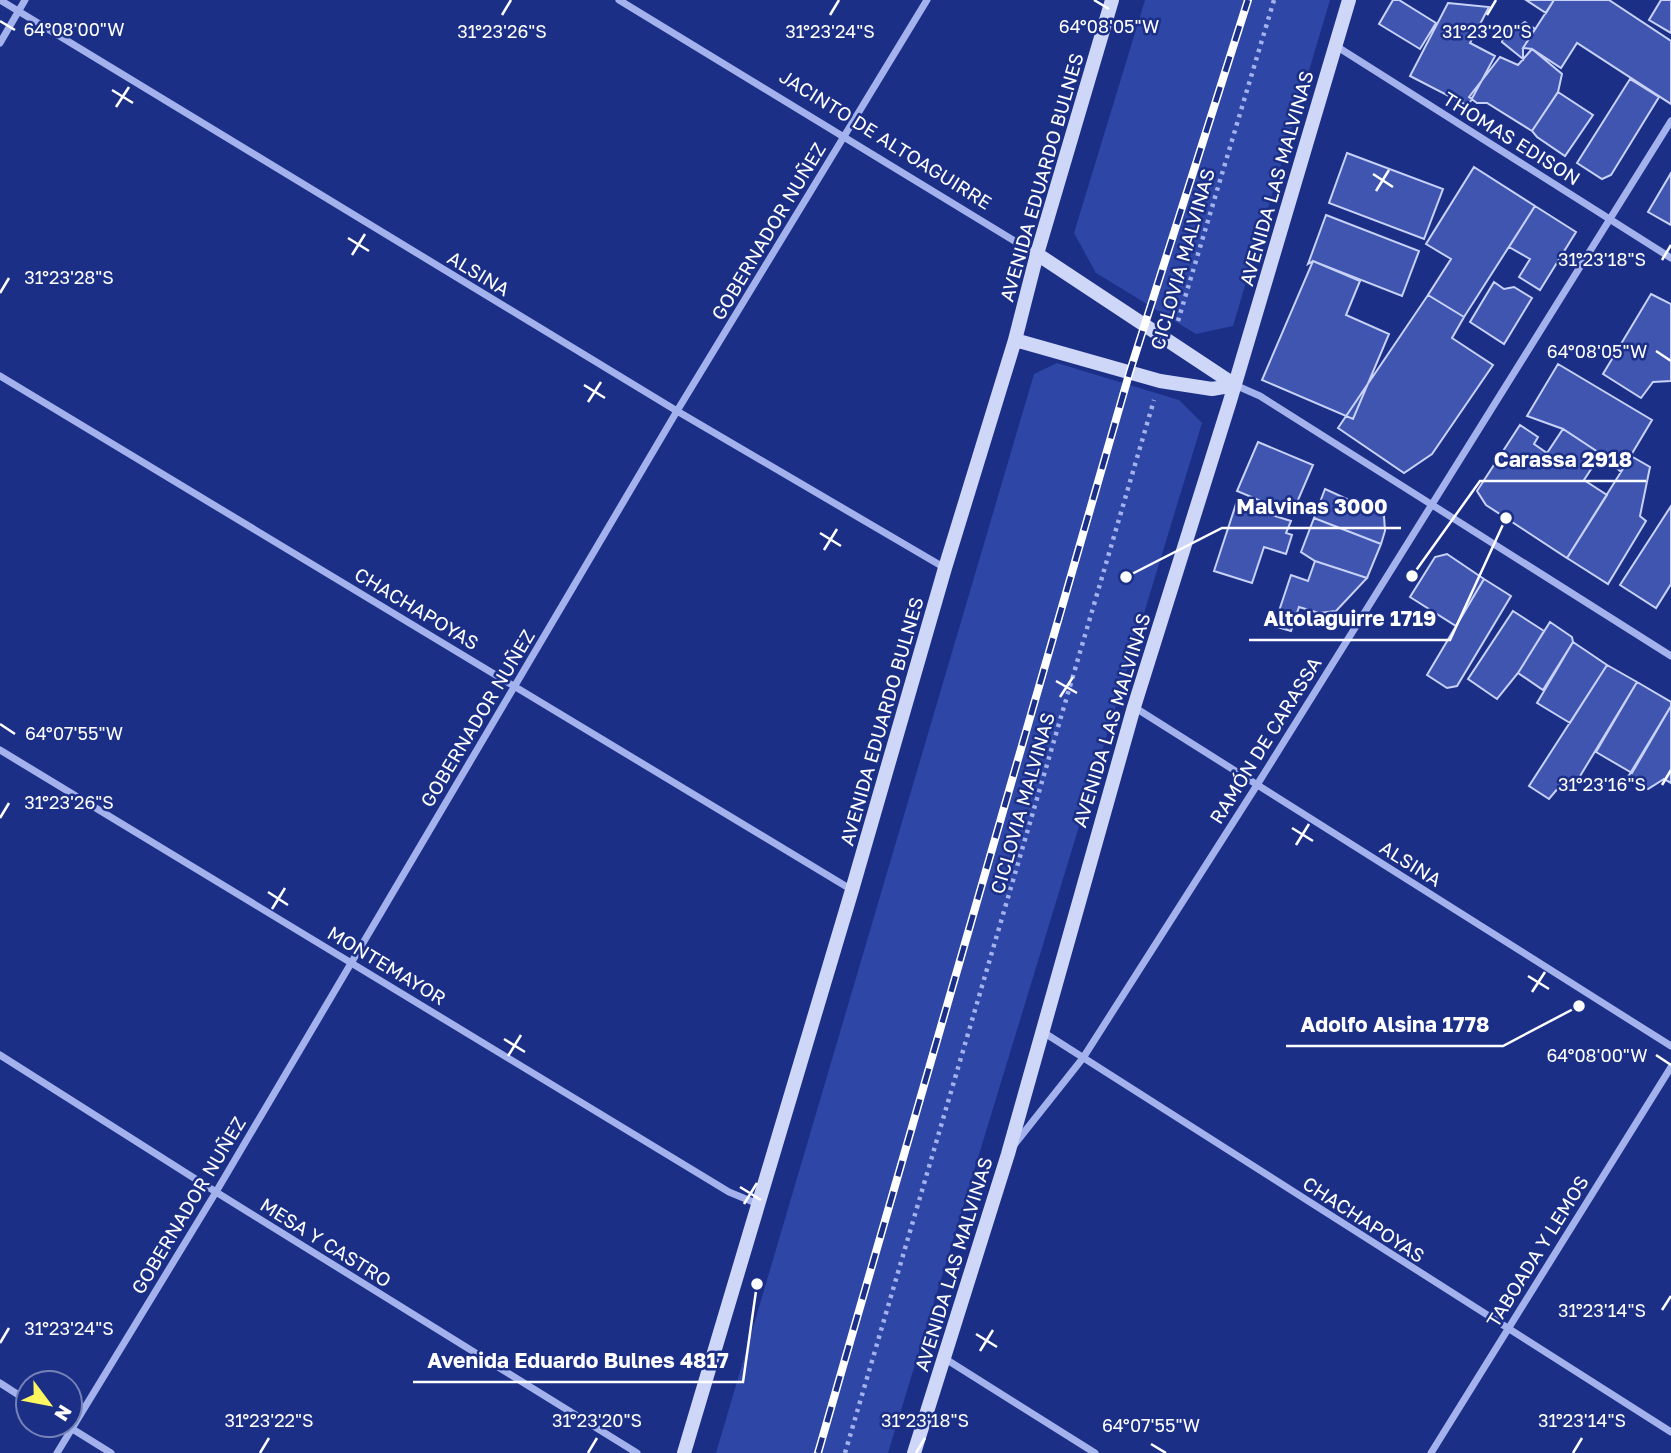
<svg xmlns="http://www.w3.org/2000/svg" width="1671" height="1453" font-family="'Golos Text',sans-serif">
<rect width="100%" height="100%" fill="#1b2f87"/>
<!-- green -->
<path fill="#2e46a5" d="M1145 0H1330L1233 326 1196 334 1096 273 1074 233Z
M1057 363 1179 400 1202 423 888 1453H716L1034 374Z"/>
<!-- building -->
<path fill="#3f55af" stroke="#c8d2f9" stroke-width="2" d="M1393 0H1399L1436 23 1420 49 1379 24Z
M1526 0H1554L1546 13Z
M1554 0H1609L1671 41V104L1577 43 1561 68 1532 49 1523 48Z
M1661 0H1671V33L1649 20Z
M1448 3 1489 7 1470 43 1495 56 1468 106 1410 76Z
M1525 22 1535 29 1523 48V59L1502 42 1504 30 1512 31Z
M1532 49 1562 74 1558 92 1532 131 1487 103H1477L1469 97 1500 57 1518 65Z
M1630 79 1659 97 1611 175 1602 179 1577 163Z
M1558 92 1593 115 1565 156 1537 137 1532 131Z
M1347 153 1443 189 1424 239 1329 203Z
M1474 167 1535 206 1464 317 1428 295 1451 259 1426 244Z
M1671 173V225L1648 212Z
M1535 206 1576 232 1540 290 1519 277 1530 259 1509 247Z
M1326 215 1419 251 1402 296 1313 261 1308 264Z
M1313 261 1360 281 1346 315 1389 334 1353 419 1262 380Z
M1494 282 1504 289 1514 287 1532 298 1504 344 1470 322Z
M1651 294 1671 304V381L1653 382 1641 398 1603 374Z
M1428 295 1464 317 1452 338 1493 365 1432 454 1404 473 1338 428Z
M1558 364 1652 420 1621 472 1601 454 1563 429 1527 416Z
M1520 425 1538 437 1534 444 1547 453 1563 429 1601 454 1584 480 1607 495 1567 558 1486 505 1477 491Z
M1258 442 1313 465 1292 514 1237 491Z
M1631 456 1650 467 1640 516 1646 521 1608 584 1567 558Z
M1325 489 1384 516 1385 531 1381 544 1314 518Z
M1236 504 1291 521 1286 533 1292 535 1286 554 1264 547 1252 583 1214 571Z
M1671 506V584L1656 608 1620 585Z
M1314 518 1381 544 1367 578 1315 561 1301 552Z
M1447 554 1484 579 1456 626 1410 597 1435 557Z
M1315 561 1367 578 1336 611 1319 613 1299 607 1291 631 1274 626 1291 575 1308 581Z
M1484 579 1511 596 1457 686 1447 688 1427 675Z
M1513 611 1544 631 1518 673 1497 699 1468 679Z
M1550 622 1572 637 1573 642 1543 690 1518 673Z
M1573 642 1607 665 1570 723 1537 703Z
M1607 665 1637 682 1571 791 1559 787 1549 799 1529 786Z
M1637 682 1671 702V706L1632 773 1596 752Z
M1671 706V783L1664 779 1648 789 1628 777Z"/>
<g fill="none" stroke-linecap="round" stroke-linejoin="round">
<!-- path -->
<path stroke="#a3b2ec" stroke-width="4.5" stroke-dasharray="3.5 5" stroke-linecap="butt" d="M1178 321 1274 0
M845 1453 1154 400"/>
<!-- minor -->
<path stroke="#a3b2ec" stroke-width="7" d="M0 0 677 411 945 568
M619 0 1036 254
M0 43 25 0
M1336 46 1671 258
M0 376 852 890
M1235 385 1260 396 1671 656
M1134 707 1671 1046
M0 750 729 1192 758 1204
M1043 1032 1671 1432
M0 1055 216 1192 637 1453
M1014 1145 1083 1058 1257 785 1671 121
M944 1358 1095 1453
M0 1383 28 1401
M66 1425 111 1453
M57 1453 216 1192 677 411 927 0
M1431 1453 1671 1067"/>
<!-- secondary -->
<path stroke="#cfd7f9" stroke-width="14" d="M1037 254 1235 385
M1015 340 1160 381 1212 389 1235 385
M684 1453 852 890 945 568 1015 340 1037 254 1112 0
M914 1453 1008 1154 1134 707 1230 401 1349 0"/>
<!-- rail casing -->
<g stroke="#fff" stroke-width="8">
<path id="rail" d="M818 1453 1130 371 1248 0"/>
</g>
<!-- rail -->
<use href="#rail" stroke="#1b2f87" stroke-width="5" stroke-dasharray="16" stroke-linecap="butt"/>
</g>
<!-- ticks -->
<path fill="none" stroke="#fff" stroke-width="2.5" d="M1094 0 1109 9M502 15 511 0M830 15 839 0M1487 15 1496 0M0 21 15 30M112 90 133 103M116 107 129 87M1373 174 1393 187M1376 191 1389 170M348 238 369 251M352 255 365 234M1662 260 1671 245M0 293 9 278M1656 351 1671 361M584 385 605 398M588 402 601 382M820 533 841 546M824 550 837 529M1056 681 1077 693M1060 697 1073 677M0 724 15 734M1662 785 1671 770M0 818 9 803M1292 828 1313 841M1296 845 1309 824M268 892 288 905M272 909 285 888M1528 976 1549 989M1532 992 1545 972M504 1039 525 1052M1656 1055 1671 1065M508 1056 521 1035M740 1187 761 1200M744 1204 757 1183M1662 1310 1671 1296M976 1334 997 1347M0 1343 9 1328M980 1351 993 1330M1151 1444 1166 1453M260 1453 269 1438M588 1453 597 1438M916 1453 925 1438M1573 1453 1582 1438"/>
<g text-anchor="middle" dominant-baseline="central" stroke-width="5" stroke-linejoin="round" paint-order="stroke">
<!-- street labels -->
<g font-size="19" fill="#fff" stroke="#1b2f87">
<text transform="translate(1512 138) rotate(32)">THOMAS EDISON</text>
<text transform="translate(886 139) rotate(32)">JACINTO DE ALTOAGUIRRE</text>
<text transform="translate(1041 177) rotate(-74)">AVENIDA EDUARDO BULNES</text>
<text transform="translate(1276 178) rotate(-74)">AVENIDA LAS MALVINAS</text>
<text transform="translate(768 231) rotate(-59)">GOBERNADOR NUÑEZ</text>
<text transform="translate(1182 259) rotate(-74)">CICLOVIA MALVINAS</text>
<text transform="translate(479 273) rotate(31)">ALSINA</text>
<text transform="translate(417 608) rotate(31)">CHACHAPOYAS</text>
<text transform="translate(477 718) rotate(-59)">GOBERNADOR NUÑEZ</text>
<text transform="translate(1111 720) rotate(-73)">AVENIDA LAS MALVINAS</text>
<text transform="translate(881 721) rotate(-74)">AVENIDA EDUARDO BULNES</text>
<text transform="translate(1265 740) rotate(-58)">RAMÓN DE CARASSA</text>
<text transform="translate(1022 803) rotate(-74)">CICLOVIA MALVINAS</text>
<text transform="translate(1411 863) rotate(32)">ALSINA</text>
<text transform="translate(387 965) rotate(31)">MONTEMAYOR</text>
<text transform="translate(188 1205) rotate(-59)">GOBERNADOR NUÑEZ</text>
<text transform="translate(1364 1219) rotate(33)">CHACHAPOYAS</text>
<text transform="translate(326 1242) rotate(32)">MESA Y CASTRO</text>
<text transform="translate(1537 1251) rotate(-58)">TABOADA Y LEMOS</text>
<text transform="translate(953 1264) rotate(-73)">AVENIDA LAS MALVINAS</text>
</g>
</g>
<g font-size="18" text-anchor="middle" fill="#fff" stroke="#1b2f87" stroke-width="5" stroke-linejoin="round" paint-order="stroke">
<text x="1109" y="33">64°08'05"W</text>
<text x="74" y="36">64°08'00"W</text>
<text x="502" y="38">31°23'26"S</text>
<text x="830" y="38">31°23'24"S</text>
<text x="1487" y="38">31°23'20"S</text>
<text x="1602" y="266">31°23'18"S</text>
<text x="69" y="284">31°23'28"S</text>
<text x="1597" y="358">64°08'05"W</text>
<text x="74" y="740">64°07'55"W</text>
<text x="1602" y="791">31°23'16"S</text>
<text x="69" y="809">31°23'26"S</text>
<text x="1597" y="1062">64°08'00"W</text>
<text x="1602" y="1317">31°23'14"S</text>
<text x="69" y="1335">31°23'24"S</text>
<text x="269" y="1427">31°23'22"S</text>
<text x="597" y="1427">31°23'20"S</text>
<text x="925" y="1427">31°23'18"S</text>
<text x="1582" y="1427">31°23'14"S</text>
<text x="1151" y="1432">64°07'55"W</text>
</g>
<!-- callouts -->
<path fill="none" stroke="#fff" stroke-width="2.5" d="M1412 576L1480 481H1646M1126 577L1222 528H1401M1506 518L1450 640H1249M1579 1006L1503 1046H1286M757 1284L743 1382H413"/>
<g fill="#fff" stroke="#1b2f87" stroke-width="2.5">
<circle cx="1412" cy="576" r="7"/>
<circle cx="1126" cy="577" r="7"/>
<circle cx="1506" cy="518" r="7"/>
<circle cx="1579" cy="1006" r="7"/>
<circle cx="757" cy="1284" r="7"/>
</g>
<g font-size="21" text-anchor="middle" font-weight="bold" fill="#fff" stroke="#1b2f87" stroke-width="5" stroke-linejoin="round" paint-order="stroke">
<text x="1563" y="467">Carassa 2918</text>
<text x="1312" y="514">Malvinas 3000</text>
<text x="1350" y="626">Altolaguirre 1719</text>
<text x="1395" y="1032">Adolfo Alsina 1778</text>
<text x="578" y="1368">Avenida Eduardo Bulnes 4817</text>
</g>
<!-- north arrow -->
<g transform="translate(49 1404) rotate(122)"><circle r="33" fill="#1b2f87" stroke="#7682b7" stroke-width="2"/>
<path d="M0-5L12 26L0 18L-12 26Z" fill="#fef760"/>
<text y="-10" font-size="19" font-weight="bold" text-anchor="middle" fill="#ffffff">N</text>
</g>
</svg>
